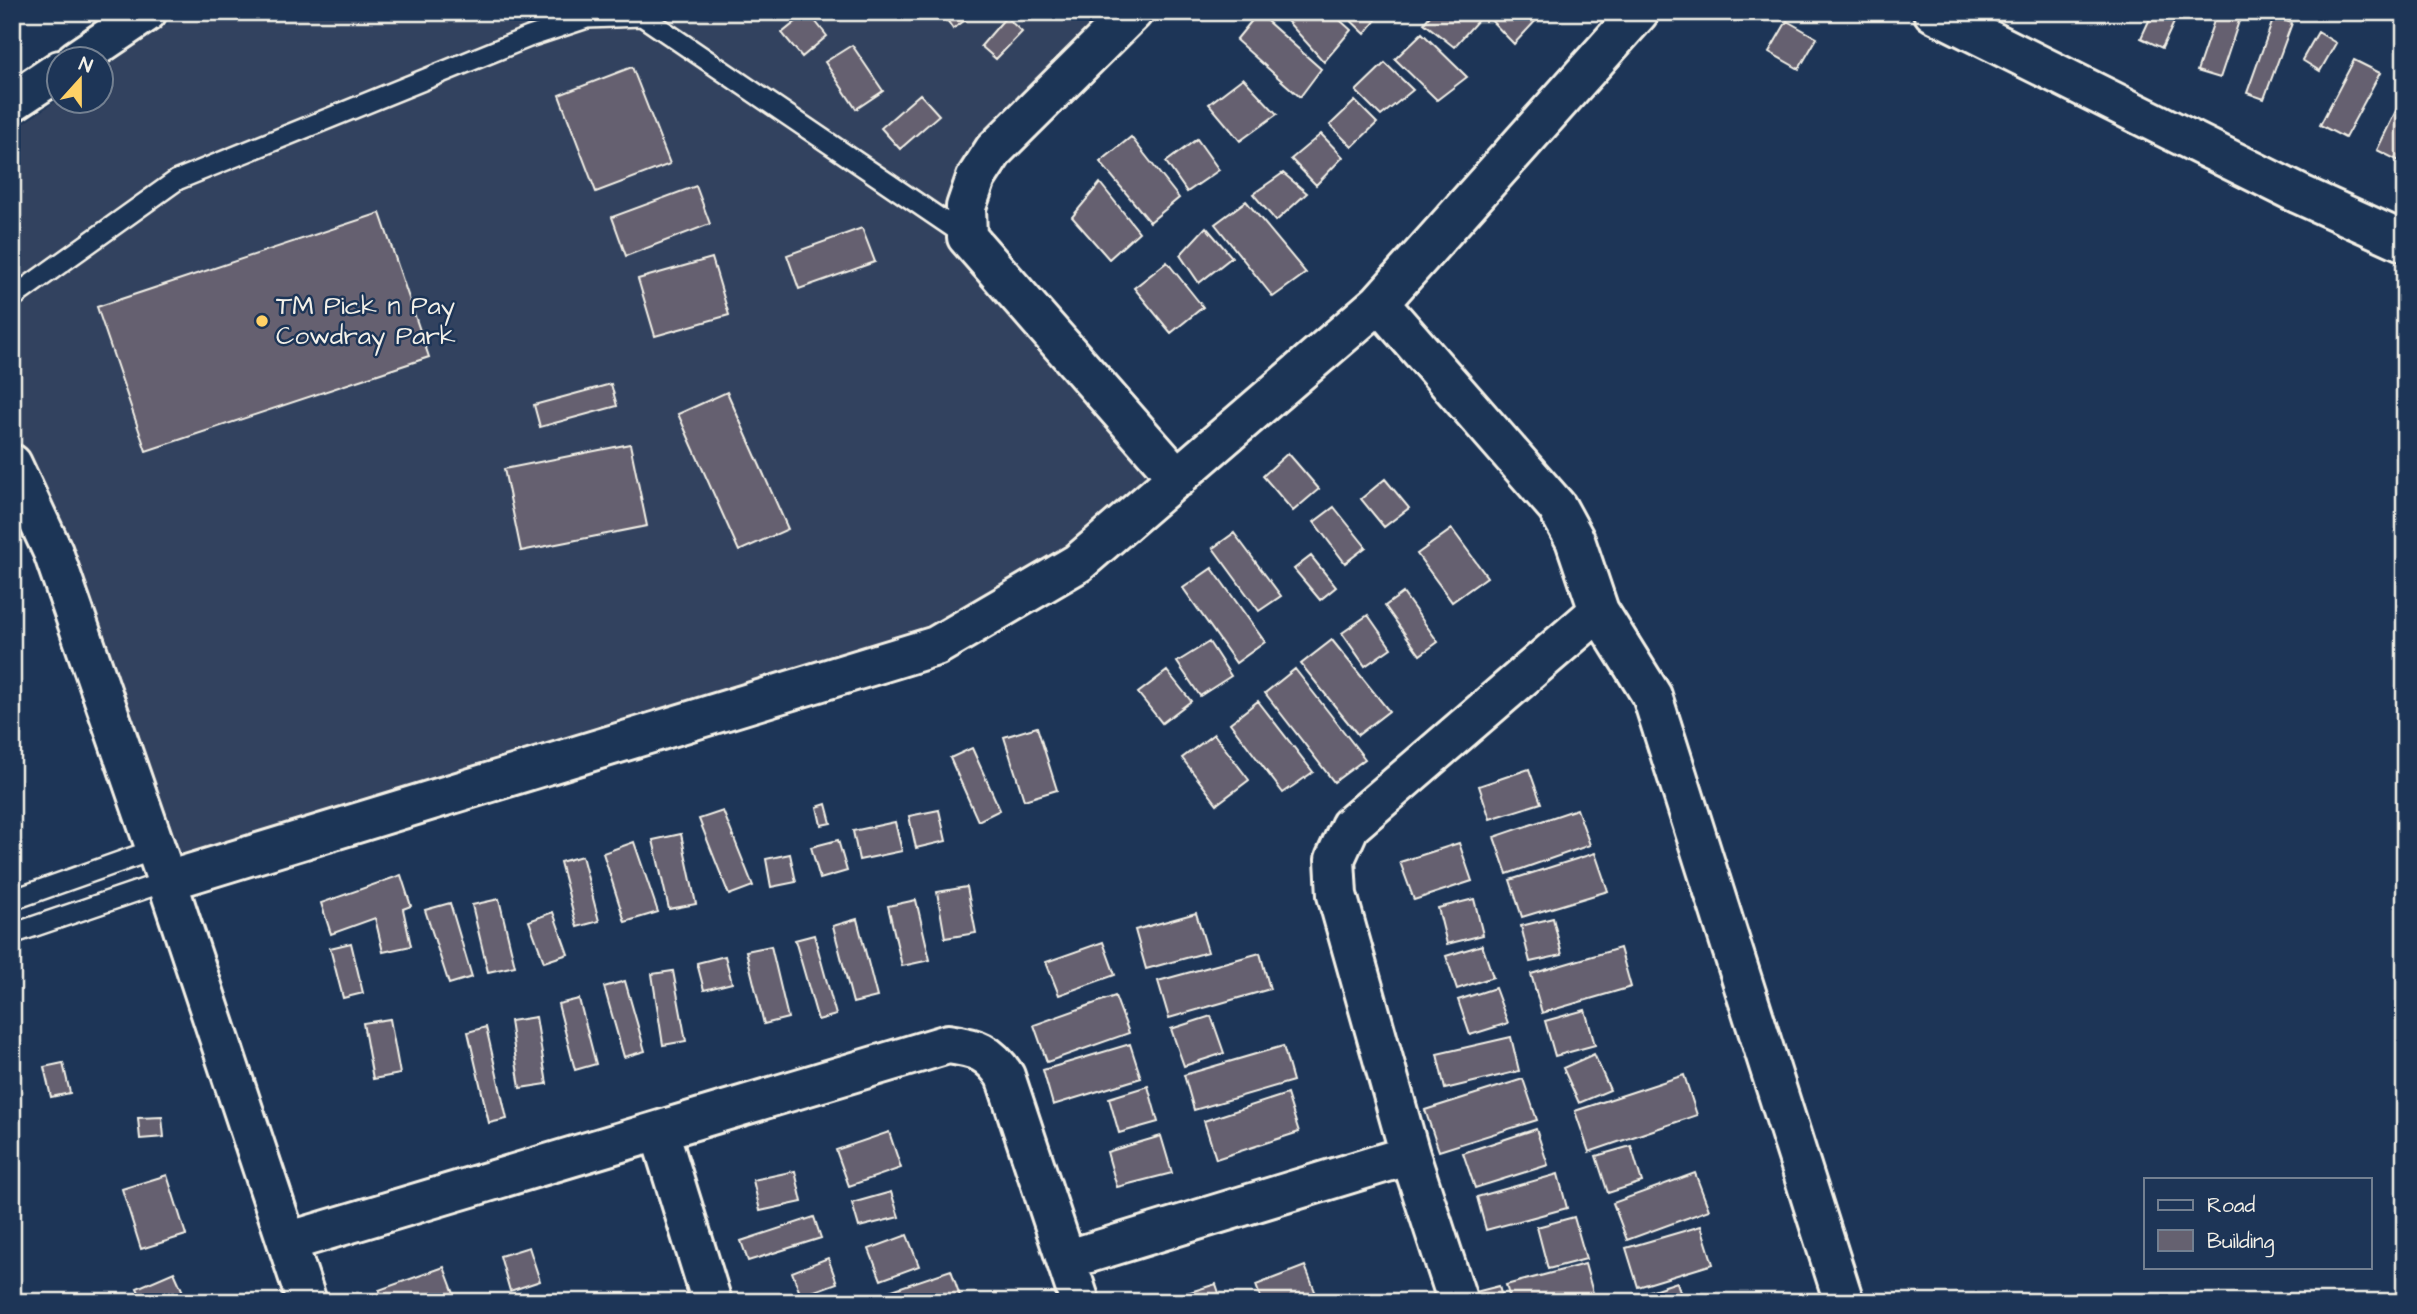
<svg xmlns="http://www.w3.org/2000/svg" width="2417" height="1314" font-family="'Architects Daughter',sans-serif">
<rect width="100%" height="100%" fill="#1d3557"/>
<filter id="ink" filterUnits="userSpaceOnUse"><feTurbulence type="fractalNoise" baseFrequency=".0143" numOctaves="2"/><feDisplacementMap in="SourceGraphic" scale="14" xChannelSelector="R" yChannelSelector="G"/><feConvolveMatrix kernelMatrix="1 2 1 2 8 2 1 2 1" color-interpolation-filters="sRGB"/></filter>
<g filter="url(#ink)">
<!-- built -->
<path fill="#33425e" d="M185 12H1107L948 205 951 248 1162 481 1068 556 927 637 174 863 36 472 12 425V131L59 99 60 102H102V70Z"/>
<!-- building -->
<path fill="#656170" stroke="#f4f1e8" stroke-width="2" d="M808 12 827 36 802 57 782 33Z
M942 12H976L953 29Z
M1279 12H1331L1351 30 1324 62Z
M1342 12H1382L1365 34Z
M1433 12H1472L1480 18 1454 47 1424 23Z
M1483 12H1536L1540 16 1514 44Z
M2153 12H2179L2162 48 2141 38Z
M2217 12H2242L2220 78 2197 71Z
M1258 13 1321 69 1300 97 1236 40Z
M1006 17 1022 32 996 59 981 46Z
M2274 17 2292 23 2264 99 2247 93Z
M1787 21 1817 38 1799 69 1769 52Z
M2318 32 2336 43 2320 71 2302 60Z
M1422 33 1467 77 1437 100 1395 59Z
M852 45 883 91 856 109 825 62Z
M2354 60 2380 73 2345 138 2320 125Z
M1385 63 1413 90 1381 116 1356 91Z
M632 67 670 164 596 192 559 95Z
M1243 78 1277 114 1240 141 1209 104Z
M2405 92V148L2399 161 2377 150Z
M920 94 939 115 900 149 881 128Z
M1355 101 1377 123 1352 147 1330 125Z
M1321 134 1343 157 1316 185 1291 159Z
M1131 137 1179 198 1150 222 1100 162Z
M1197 139 1219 170 1187 192 1166 162Z
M1283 173 1307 193 1276 221 1253 194Z
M1100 183 1139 232 1109 259 1072 217Z
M696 186 710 224 626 256 612 217Z
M1246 201 1306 273 1273 297 1215 224Z
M380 213 429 357 146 451 97 307Z
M1206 227 1232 257 1199 283 1180 255Z
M862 228 875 262 799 289 787 255Z
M712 258 729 315 655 336 638 279Z
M1167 262 1203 307 1171 333 1134 288Z
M611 384 617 406 540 427 534 405Z
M727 392 788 529 739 551 678 414Z
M630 444 647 526 521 551 504 469Z
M1288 453 1319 489 1293 511 1263 476Z
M1385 479 1409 508 1384 527 1361 499Z
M1334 507 1366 547 1345 563 1314 522Z
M1452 529 1487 577 1452 602 1417 554Z
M1234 533 1281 596 1259 611 1213 548Z
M1311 556 1336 587 1320 600 1294 569Z
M1212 568 1265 642 1236 663 1183 588Z
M1403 593 1438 642 1420 655 1385 606Z
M1368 615 1391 648 1365 666 1342 633Z
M1332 640 1389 711 1358 735 1301 664Z
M1209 642 1231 676 1200 696 1177 662Z
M1295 669 1365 759 1334 782 1265 693Z
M1167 671 1191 701 1162 723 1138 693Z
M1258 701 1313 772 1283 793 1230 723Z
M1037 727 1057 790 1024 800 1004 737Z
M1214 734 1249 780 1217 804 1182 758Z
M972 748 1000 810 978 821 950 758Z
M1529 769 1541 803 1490 819 1479 786Z
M826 804 831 823 821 825 817 807Z
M1577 809 1590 845 1507 874 1494 837Z
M939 810 946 841 916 848 909 816Z
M723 811 753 886 729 895 699 819Z
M895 822 902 851 859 860 853 831Z
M681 834 696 904 669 909 653 840Z
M838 840 847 871 820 879 811 847Z
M634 842 658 912 625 922 603 853Z
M1459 843 1472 881 1414 900 1400 862Z
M1595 853 1608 891 1522 917 1510 880Z
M790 854 796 882 771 887 766 859Z
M582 856 599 921 577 927 560 862Z
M401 875 411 906 403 909 411 946 383 952 375 918 331 934 321 903Z
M967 887 976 933 945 938 937 892Z
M499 899 515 966 488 972 472 905Z
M1474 899 1483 935 1447 944 1438 908Z
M916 900 930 960 902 966 888 906Z
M450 903 472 977 449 984 425 910Z
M553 912 568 954 544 962 529 921Z
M1196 913 1208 952 1146 969 1135 930Z
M1553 918 1562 955 1530 962 1521 926Z
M857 919 877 997 853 1003 833 926Z
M814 935 836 1015 818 1020 795 940Z
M1103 942 1115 975 1059 995 1046 962Z
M351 943 363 993 343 998 330 948Z
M1482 945 1493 977 1457 989 1446 956Z
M771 946 788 1018 764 1024 746 951Z
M1620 948 1631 987 1542 1013 1531 974Z
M1260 953 1270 989 1169 1018 1158 981Z
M725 956 732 983 704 990 697 963Z
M673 971 686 1041 663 1045 652 974Z
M625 981 645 1051 624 1057 604 987Z
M1495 988 1508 1023 1470 1035 1458 1000Z
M1115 996 1129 1033 1047 1062 1034 1025Z
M579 999 596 1064 575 1070 558 1004Z
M1585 1010 1595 1045 1555 1056 1545 1021Z
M1211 1016 1224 1053 1184 1066 1171 1029Z
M536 1017 547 1084 520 1088 510 1021Z
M390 1019 400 1074 373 1079 363 1023Z
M486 1027 507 1119 489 1123 468 1032Z
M1511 1037 1519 1071 1445 1089 1437 1054Z
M1130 1044 1141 1078 1053 1105 1043 1070Z
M1283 1046 1293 1081 1194 1110 1184 1075Z
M1594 1054 1610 1090 1579 1103 1563 1068Z
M63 1063 70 1093 51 1097 44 1067Z
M1684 1075 1697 1115 1589 1152 1575 1111Z
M1523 1079 1537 1120 1439 1151 1425 1110Z
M1148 1086 1158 1122 1119 1133 1109 1098Z
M1287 1094 1299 1132 1216 1159 1204 1121Z
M162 1117 164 1137 140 1139 138 1118Z
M1536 1129 1548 1165 1475 1188 1463 1153Z
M889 1132 901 1168 849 1186 836 1150Z
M1161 1136 1172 1173 1117 1187 1107 1152Z
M1631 1146 1642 1182 1608 1193 1596 1156Z
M795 1171 802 1202 760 1211 753 1180Z
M1695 1173 1709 1210 1627 1240 1613 1203Z
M1558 1174 1567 1208 1486 1230 1477 1197Z
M167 1175 186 1235 141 1249 122 1189Z
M891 1192 899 1217 859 1227 852 1203Z
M814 1217 821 1238 748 1261 741 1241Z
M1574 1217 1586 1259 1548 1269 1537 1227Z
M1701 1226 1713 1264 1638 1287 1626 1248Z
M907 1235 919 1266 881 1280 869 1249Z
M529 1247 540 1281 510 1291 500 1256Z
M828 1258 837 1283 801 1296 792 1272Z
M1585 1264 1595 1300 1511 1302 1506 1285Z
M1305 1266 1318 1299 1312 1302H1262L1256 1285Z
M444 1267 456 1299 448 1302H384L379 1290Z
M951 1270 962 1302H883L880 1294Z
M174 1272 183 1292 162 1302H143L137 1288Z
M1677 1282 1683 1302H1643L1641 1294Z
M1216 1284 1222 1302H1158Z
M1499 1286 1503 1302H1471L1468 1294Z"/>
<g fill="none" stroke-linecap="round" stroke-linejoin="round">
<!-- service casing -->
<g stroke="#f4f1e8" stroke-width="24">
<path id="service" d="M12 298 177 180 529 37 587 18 642 16 967 237
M12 900 156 849
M12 934 167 881"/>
</g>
<!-- minor casing -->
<g stroke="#f4f1e8" stroke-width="44">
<path id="minor" d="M1133 12 994 150 976 178 966 207 967 237 1178 478
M1933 12 2299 194 2405 242
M76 60 147 12
M12 102 60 70
M1379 303 1557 507 1575 540 1599 611 1652 696 1844 1302
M12 464 53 552 167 881 307 1302
M167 881 936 646 1078 563 1379 303 1639 12
M659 1131 712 1302
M287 1242 948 1044C977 1048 989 1052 1005 1076L1080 1302
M1066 1260 1410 1155
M1458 1302 1410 1155 1337 895 1335 859 1350 826 1599 611"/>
</g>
<!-- service -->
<use href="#service" stroke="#1d3557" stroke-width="19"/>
<!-- minor -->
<use href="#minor" stroke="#1d3557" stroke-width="38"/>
</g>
</g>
<!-- markers -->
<circle fill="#ffd166" stroke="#1d3557" stroke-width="2.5" cx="262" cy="321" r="7"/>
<g text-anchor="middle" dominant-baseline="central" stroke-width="5" stroke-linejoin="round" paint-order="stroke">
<!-- poi labels -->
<g font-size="26" fill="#f4f1e8" stroke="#1d3557" text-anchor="start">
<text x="276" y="306">TM Pick n Pay<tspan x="276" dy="30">Cowdray Park</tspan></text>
</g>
</g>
<!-- margin -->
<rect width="2417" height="1314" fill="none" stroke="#1d3557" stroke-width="42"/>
<rect x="21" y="21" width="2375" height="1272" fill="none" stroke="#f4f1e8" stroke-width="2.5" filter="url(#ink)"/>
<!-- legend -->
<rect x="2144" y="1178" width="228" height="91" fill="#1d3557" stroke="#738091" stroke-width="2"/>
<rect x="2158" y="1200" width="35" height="10" fill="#1d3557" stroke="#738091" stroke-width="2"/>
<text x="2207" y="1212" font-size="21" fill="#f4f1e8">Road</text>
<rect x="2158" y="1230" width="35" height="21" fill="#656170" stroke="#738091" stroke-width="2"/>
<text x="2207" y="1248" font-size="21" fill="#f4f1e8">Building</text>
<!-- north arrow -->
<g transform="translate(80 80) rotate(21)"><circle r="33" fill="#1d3557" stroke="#738091" stroke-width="2"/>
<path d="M0-5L12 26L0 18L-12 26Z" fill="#ffd166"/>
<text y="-10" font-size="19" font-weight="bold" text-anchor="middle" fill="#f4f1e8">N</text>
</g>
</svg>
